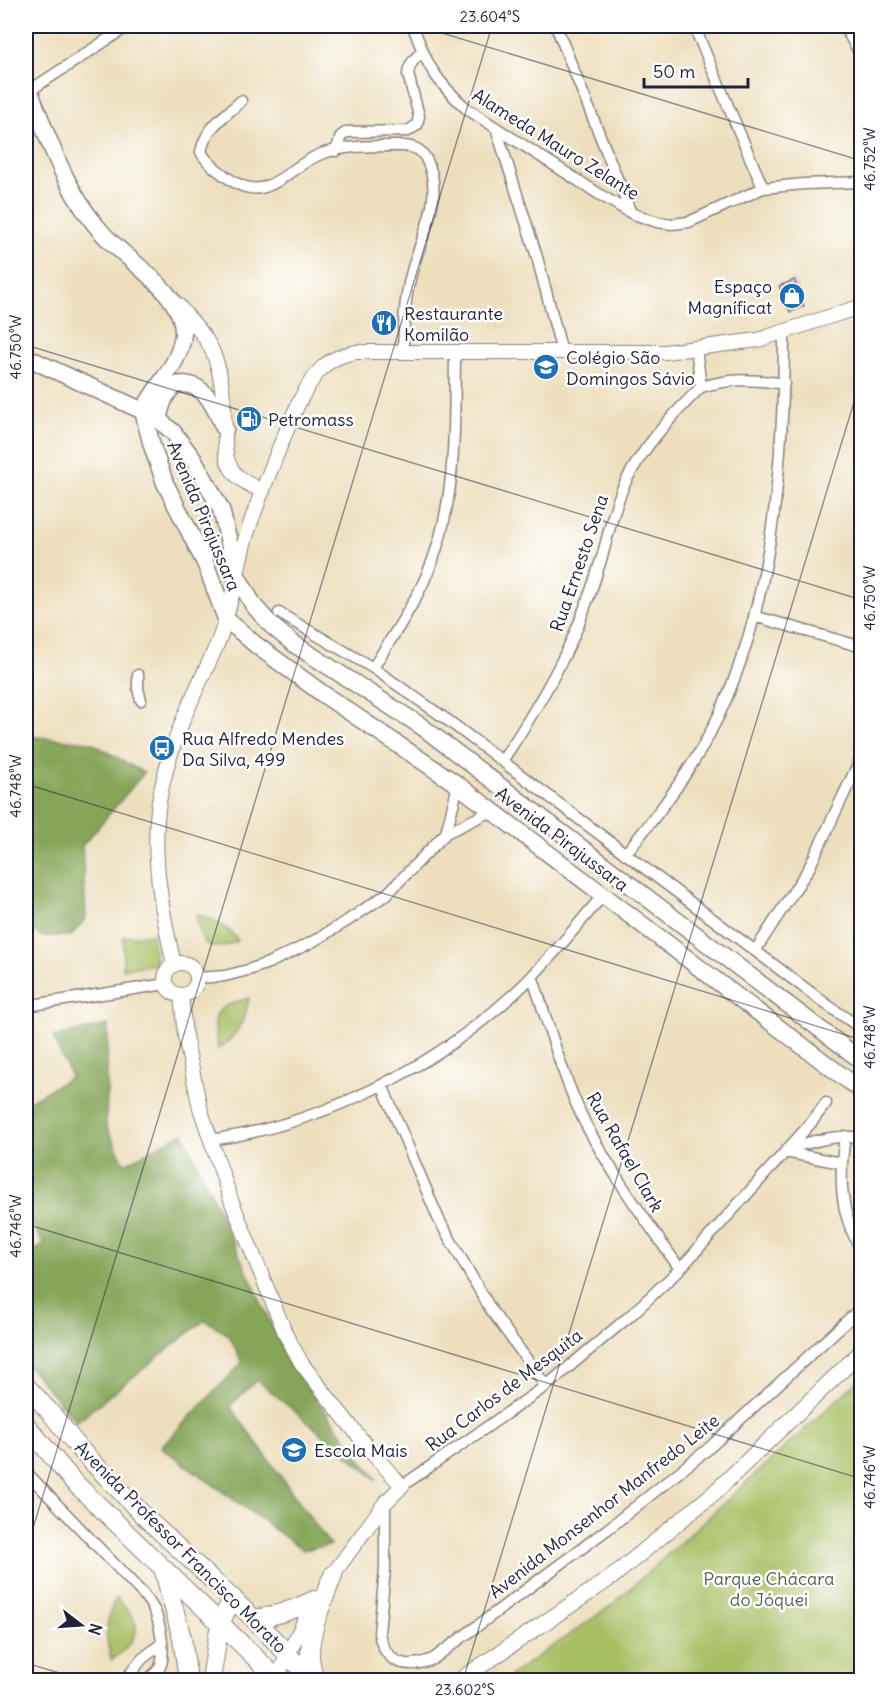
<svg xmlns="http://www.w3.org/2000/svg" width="887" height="1706" font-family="Delius,sans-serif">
<rect width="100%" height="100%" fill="#fff"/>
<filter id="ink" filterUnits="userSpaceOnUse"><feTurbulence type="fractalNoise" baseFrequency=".0167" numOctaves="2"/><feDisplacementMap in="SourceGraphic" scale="12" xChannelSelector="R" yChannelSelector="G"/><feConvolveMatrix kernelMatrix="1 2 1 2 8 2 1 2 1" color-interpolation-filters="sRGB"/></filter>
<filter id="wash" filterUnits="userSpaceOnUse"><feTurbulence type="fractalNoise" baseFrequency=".008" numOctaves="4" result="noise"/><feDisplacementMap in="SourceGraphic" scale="24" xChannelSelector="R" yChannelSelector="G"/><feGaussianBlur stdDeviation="1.35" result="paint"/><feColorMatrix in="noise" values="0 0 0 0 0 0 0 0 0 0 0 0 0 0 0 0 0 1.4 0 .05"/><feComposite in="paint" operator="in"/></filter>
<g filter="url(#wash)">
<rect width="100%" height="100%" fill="#eddfbe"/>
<!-- green -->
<path fill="#a8be63" stroke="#65704f" stroke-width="1.5" d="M196 914C213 918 228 927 238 941 207 955 200 944 196 914Z
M152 934 156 964 123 969V937Z
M249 998C245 1020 237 1037 218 1049 212 1012 212 1009 249 998Z
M861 1378V1680H504L612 1605Z
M116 1598C145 1626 142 1635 112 1660 104 1639 105 1619 116 1598Z"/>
<!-- forest -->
<path fill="#86a559" stroke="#54644a" stroke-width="1.5" d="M26 736 90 742 144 773 82 846 86 918 71 936H40L26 923Z
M108 1025 106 1126 125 1164 183 1133 289 1363 377 1480 257 1380 230 1406 330 1545 303 1550 161 1447 242 1363 229 1335 205 1320 76 1422 26 1363V1255L44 1245 26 1213V1103L71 1077 53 1037Z"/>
<g id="blocks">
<!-- building -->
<path fill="#cda1c7" d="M794 280 804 306 790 312 779 286Z"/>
</g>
</g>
<g filter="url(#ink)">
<use href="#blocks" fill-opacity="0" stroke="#88807c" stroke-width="1.5"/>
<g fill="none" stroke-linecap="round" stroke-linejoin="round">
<!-- minor casing -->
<g stroke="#88807c" stroke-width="13">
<path id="minor" d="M413 26C427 66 435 80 467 109L602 196 631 213 657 222 672 224 689 222 763 188 804 184 862 182
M556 26 631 213
M694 26 763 188
M844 26 862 57
M26 91H29L128 26
M241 101C223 118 206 127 201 152 207 163 218 171 228 178 267 207 285 168 321 154 346 145 378 146 404 146 417 147 423 151 428 163 445 202 418 241 410 279 404 303 404 327 403 352
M496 128 537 257 562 352
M336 151 341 136 347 132 408 131 417 125 419 116 408 74C409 64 415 58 422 52
M701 387C732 378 753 379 784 384
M279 613 373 668 446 719 826 1004 862 1029
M754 616 862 647
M373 668C388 643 405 619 418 593 458 519 454 433 455 352
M138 675V689L141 700
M502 761C531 718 558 673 578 626 587 603 595 580 602 557 609 532 614 506 625 483 644 445 672 416 701 387L696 348
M446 833 458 785
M625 854C656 817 686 778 709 735 772 616 784 466 784 333
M755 951 809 868 862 756
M532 976C549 1025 562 1076 585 1123 612 1174 647 1222 680 1269
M197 978 225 976 248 970 271 962 312 942 347 921 387 894 446 833 492 811
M26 1006 166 984
M382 1085 439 1220 491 1310 546 1386
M845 1136C839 1176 839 1215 862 1250
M211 1140C322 1124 432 1069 515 993 547 963 575 928 603 895
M789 1148C814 1141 836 1134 862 1138
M785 1152 841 1163
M26 1472 143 1594C147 1599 151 1604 154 1610 160 1622 166 1655 160 1667 157 1673 152 1676 147 1680
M402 1486 546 1386 631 1315 680 1269 811 1123 826 1103
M385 1503V1569L379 1633C385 1664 406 1670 433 1659L609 1528 708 1449 862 1307
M125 1680 142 1659 161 1644"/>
</g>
<!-- tertiary casing -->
<g stroke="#88807c" stroke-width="16">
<path id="tertiary" d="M178 305C190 320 206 335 213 353 223 376 224 406 225 431 225 444 224 459 233 471 240 481 252 486 263 491
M165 979a16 16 0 1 1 32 0a16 16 0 1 1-32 0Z
M174 964C162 913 151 855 159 802 165 766 177 732 192 699 201 678 212 658 220 637 231 606 236 575 244 544 253 511 268 478 280 446 291 421 301 391 320 370 330 359 342 355 356 352H665L758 340 862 306
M181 995 185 1036 200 1108 231 1200 286 1335 302 1364 330 1400 373 1454 402 1486 385 1503 328 1581
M276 1679 315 1599"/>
</g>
<!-- secondary casing -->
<g stroke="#88807c" stroke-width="17">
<path id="secondary" d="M460 1680 612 1577 714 1493 862 1351"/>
</g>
<!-- primary casing -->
<g stroke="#88807c" stroke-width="19">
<path id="primary" d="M26 82C47 134 65 194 105 236 129 262 185 294 183 334 181 363 155 387 143 411
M26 357 143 411 158 419 173 432 194 460 221 509 237 576 254 606 272 626 294 644 421 726 862 1061
M143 411 152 446 165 483 206 565 226 619 256 645 323 694 458 785 862 1091
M158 419C161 410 162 400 168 393 172 387 176 384 183 384 208 385 216 411 225 430"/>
</g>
<!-- trunk casing -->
<g stroke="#88807c" stroke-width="20">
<path id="trunk" d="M26 1386 50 1412 79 1448 146 1518 254 1619 312 1680
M26 1425 72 1480 262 1664 277 1680
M164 1572 182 1638 188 1680
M254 1619C276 1616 294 1610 314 1600
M211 1680 220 1623 233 1598
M314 1680C313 1673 311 1665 310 1657 309 1630 324 1600 333 1575"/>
</g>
<!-- minor -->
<use href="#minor" stroke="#fff" stroke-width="10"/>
<!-- tertiary -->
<use href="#tertiary" stroke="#fff" stroke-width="14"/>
<!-- secondary -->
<use href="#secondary" stroke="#fff" stroke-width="15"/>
<!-- primary -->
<use href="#primary" stroke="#fff" stroke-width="16"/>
<!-- trunk -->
<use href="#trunk" stroke="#fff" stroke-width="18"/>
</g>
</g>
<!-- ticks -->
<path fill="none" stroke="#22223b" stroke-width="1.5" stroke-opacity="0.45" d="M419 26 862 161M26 345 862 600M26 784 862 1040M26 1224 862 1479M26 1551 492 26M26 1663 83 1680M463 1680 862 376"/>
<!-- icons -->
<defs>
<g id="shop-disc" transform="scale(1.35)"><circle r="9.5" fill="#1f6fb2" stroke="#fff"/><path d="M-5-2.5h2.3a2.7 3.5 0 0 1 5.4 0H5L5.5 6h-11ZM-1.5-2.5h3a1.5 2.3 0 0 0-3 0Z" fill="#fff"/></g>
<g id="restaurant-disc" transform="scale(1.35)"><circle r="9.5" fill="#1f6fb2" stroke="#fff"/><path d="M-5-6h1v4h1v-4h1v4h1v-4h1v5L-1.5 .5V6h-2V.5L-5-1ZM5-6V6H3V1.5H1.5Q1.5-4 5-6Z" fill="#fff"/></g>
<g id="school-disc" transform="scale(1.35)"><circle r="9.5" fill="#1f6fb2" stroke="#fff"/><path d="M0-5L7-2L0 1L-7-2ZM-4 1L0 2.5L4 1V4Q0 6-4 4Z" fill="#fff"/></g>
<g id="fuel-disc" transform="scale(1.35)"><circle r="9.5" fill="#1f6fb2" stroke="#fff"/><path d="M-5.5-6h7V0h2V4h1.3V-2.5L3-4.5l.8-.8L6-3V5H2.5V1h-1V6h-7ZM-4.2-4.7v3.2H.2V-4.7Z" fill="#fff"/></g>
<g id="bus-disc" transform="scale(1.35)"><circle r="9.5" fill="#1f6fb2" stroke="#fff"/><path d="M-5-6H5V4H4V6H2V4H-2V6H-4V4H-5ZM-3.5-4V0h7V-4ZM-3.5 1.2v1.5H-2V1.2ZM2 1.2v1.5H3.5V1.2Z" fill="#fff"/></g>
</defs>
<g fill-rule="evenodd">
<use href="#shop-disc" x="792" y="296"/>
<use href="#restaurant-disc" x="384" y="323"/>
<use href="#school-disc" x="546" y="367"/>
<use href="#fuel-disc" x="249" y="419"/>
<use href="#bus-disc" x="162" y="748"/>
<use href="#school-disc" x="294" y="1450"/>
</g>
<g text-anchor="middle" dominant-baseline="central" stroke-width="5" stroke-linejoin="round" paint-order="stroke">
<!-- street labels -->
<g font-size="18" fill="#22223b" stroke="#fff">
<text transform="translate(556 144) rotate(32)">Alameda Mauro Zelante</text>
<text transform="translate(204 516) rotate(67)">Avenida Pirajussara</text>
<text transform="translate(579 563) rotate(-71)">Rua Ernesto Sena</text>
<text transform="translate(562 839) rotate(37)">Avenida Pirajussara</text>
<text transform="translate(625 1152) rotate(60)">Rua Rafael Clark</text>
<text transform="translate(504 1390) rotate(-37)">Rua Carlos de Mesquita</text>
<text transform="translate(604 1506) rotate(-38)">Avenida Monsenhor Manfredo Leite</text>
<text transform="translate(181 1547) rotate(45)">Avenida Professor Francisco Morato</text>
</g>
<!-- poi labels -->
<g font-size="18" fill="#22223b" stroke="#fff" text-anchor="start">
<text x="772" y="286" text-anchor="end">Espaço<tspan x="772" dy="21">Magníficat</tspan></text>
<text x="404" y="313">Restaurante<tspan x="404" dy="21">Komilão</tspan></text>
<text x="566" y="357">Colégio São<tspan x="566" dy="21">Domingos Sávio</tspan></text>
<text x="268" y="419">Petromass</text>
<text x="182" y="738">Rua Alfredo Mendes<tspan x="182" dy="21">Da Silva, 499</tspan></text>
<text x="314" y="1450">Escola Mais</text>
</g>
<!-- park labels -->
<g font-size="18" fill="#58604b" stroke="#fff">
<text x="769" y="1578">Parque Chácara<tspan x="769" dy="21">do Jóquei</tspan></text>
</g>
</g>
<!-- margin -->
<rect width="887" height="1706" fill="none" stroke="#fff" stroke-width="66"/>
<!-- north arrow -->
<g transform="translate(81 1625) rotate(107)" stroke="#ffffff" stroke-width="4.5" paint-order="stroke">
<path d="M0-4.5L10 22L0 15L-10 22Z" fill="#22223b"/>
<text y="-9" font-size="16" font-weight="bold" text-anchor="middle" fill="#22223b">N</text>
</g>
<!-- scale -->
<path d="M644 78v9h104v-9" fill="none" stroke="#22223b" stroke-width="3"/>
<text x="653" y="78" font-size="18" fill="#22223b" stroke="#ffffff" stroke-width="4.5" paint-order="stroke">50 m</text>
<rect x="33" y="33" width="821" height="1640" fill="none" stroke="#22223b" stroke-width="2"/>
<g font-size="15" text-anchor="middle" fill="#22223b">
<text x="490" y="22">23.604°S</text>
<text transform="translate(870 159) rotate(-90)" y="5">46.752°W</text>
<text transform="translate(16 347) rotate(-90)" y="5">46.750°W</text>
<text transform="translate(870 598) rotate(-90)" y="5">46.750°W</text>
<text transform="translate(16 786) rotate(-90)" y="5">46.748°W</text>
<text transform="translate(870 1037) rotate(-90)" y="5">46.748°W</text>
<text transform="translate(16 1226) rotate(-90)" y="5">46.746°W</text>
<text transform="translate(870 1477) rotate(-90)" y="5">46.746°W</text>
<text x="465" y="1695">23.602°S</text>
</g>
</svg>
